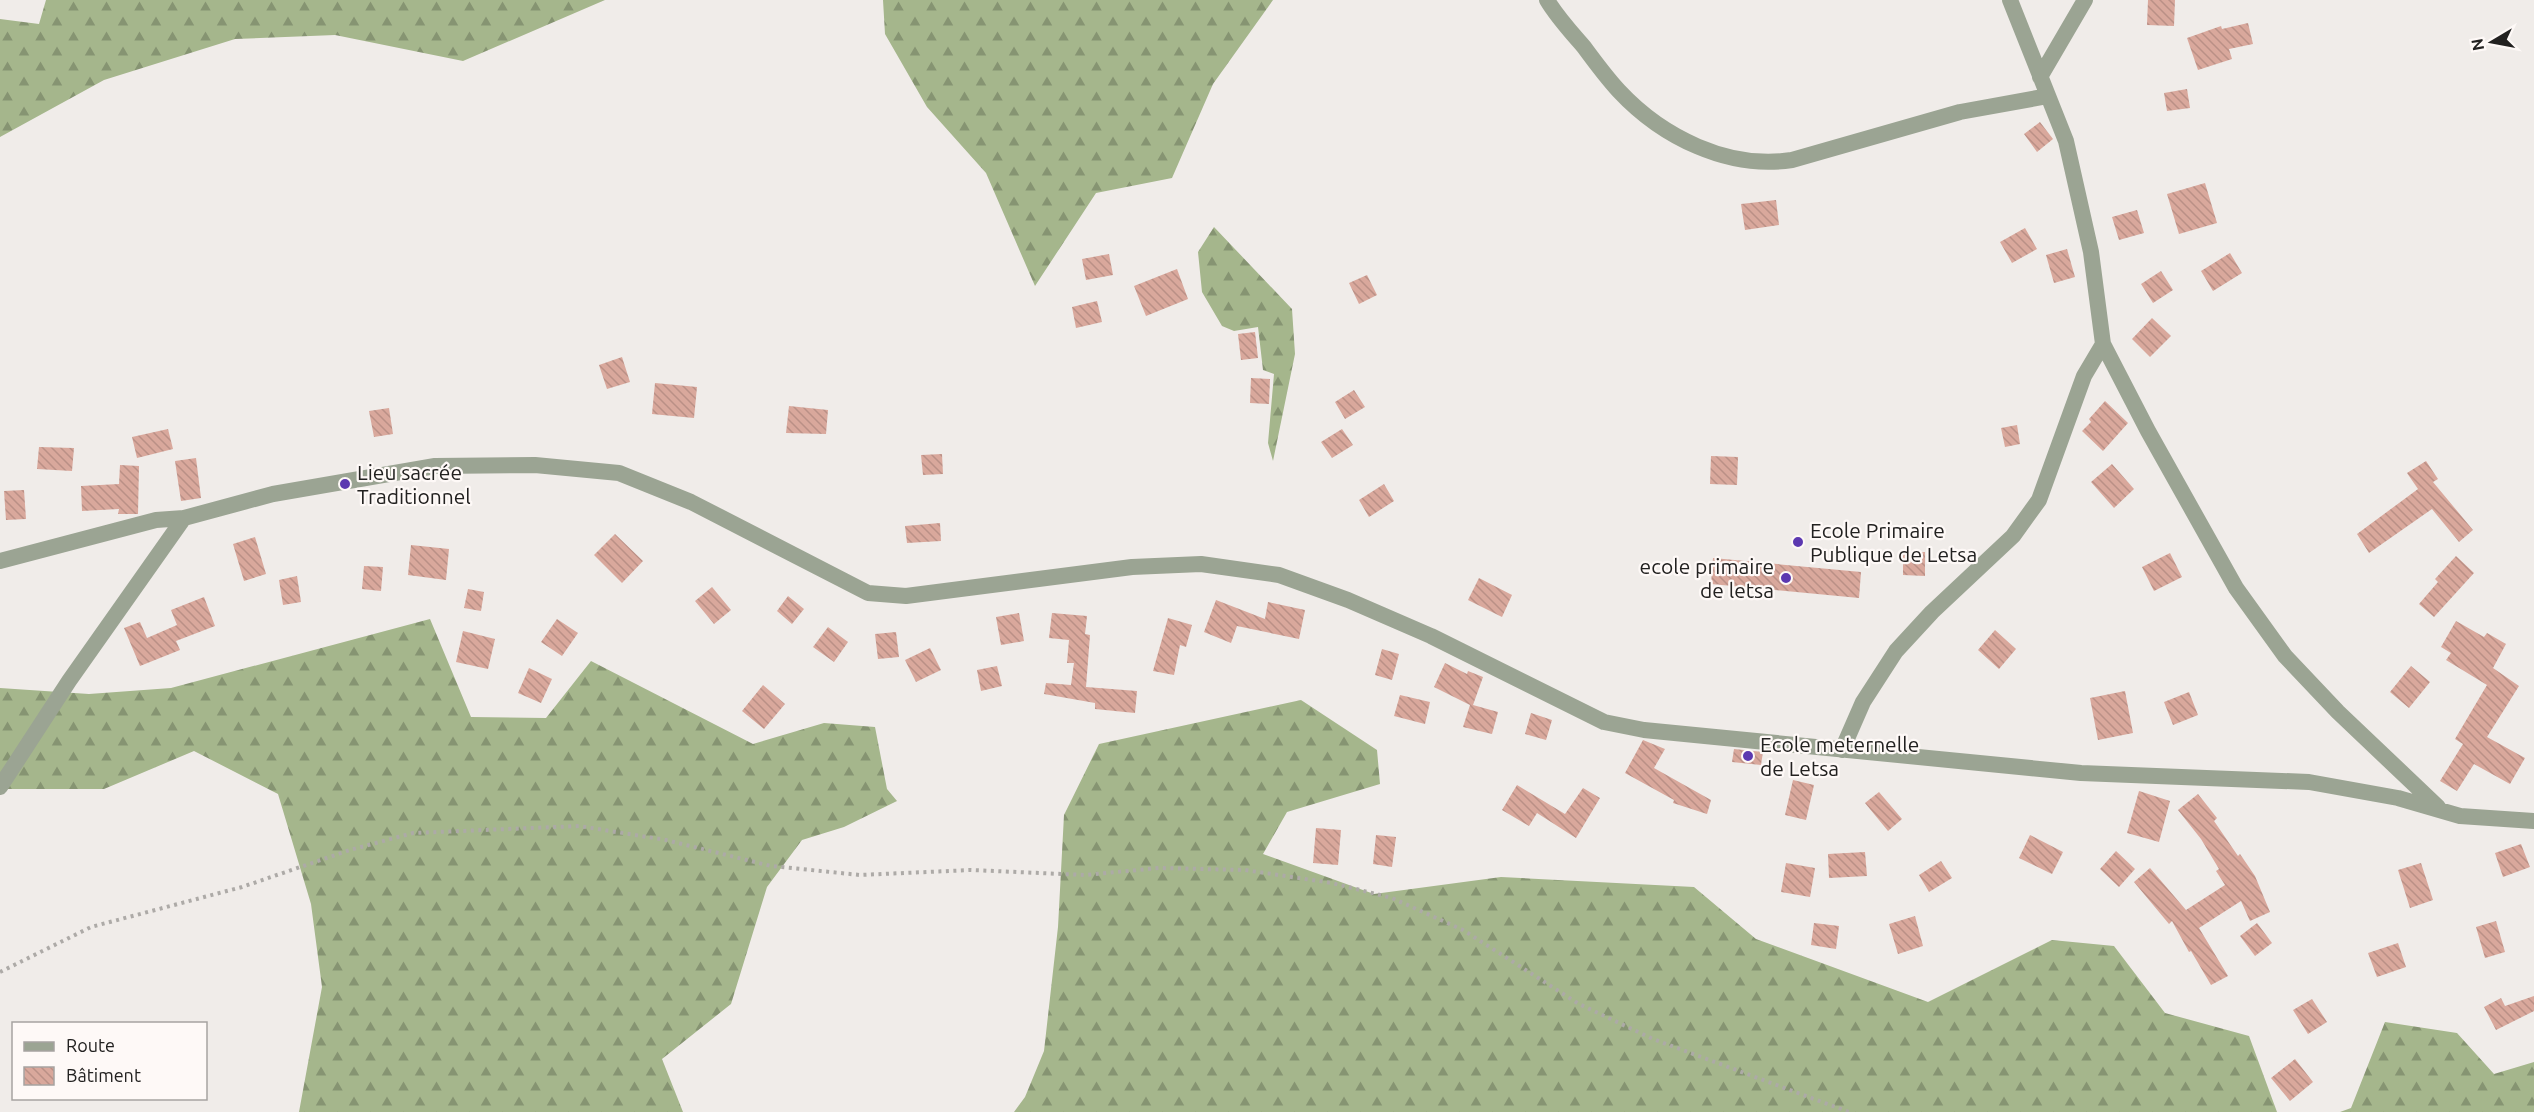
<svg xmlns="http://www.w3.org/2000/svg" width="2534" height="1112" font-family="Ubuntu,sans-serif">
<defs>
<pattern id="forest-firs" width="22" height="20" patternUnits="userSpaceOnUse" patternTransform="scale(1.5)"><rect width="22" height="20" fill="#a5b68c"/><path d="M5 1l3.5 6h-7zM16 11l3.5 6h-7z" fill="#869472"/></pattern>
<pattern id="building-back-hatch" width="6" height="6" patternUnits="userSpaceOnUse" patternTransform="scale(1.5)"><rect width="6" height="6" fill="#d9a89c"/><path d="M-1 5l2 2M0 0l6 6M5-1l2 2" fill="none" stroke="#ba9086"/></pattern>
</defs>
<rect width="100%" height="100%" fill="#f0ece9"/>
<!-- forest -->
<path fill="url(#forest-firs)" d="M46 0H605L463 61 335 35 235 39 104 80 0 137V19L39 24Z
M883 0H1273L1213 84 1172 178 1096 193 1035 286 986 173 927 107 885 34Z
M1214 227 1292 309 1295 354 1273 461 1268 443 1274 374 1263 370 1258 327 1234 331 1222 326 1202 292 1198 252Z
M430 619 471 717 546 718 591 661 753 744 824 723 875 727 887 789 897 801 844 827 802 840 767 887 731 1004 662 1059 683 1112H299L322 987 311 904 278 794 194 751 104 789H0V688L89 694 171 688Z
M1301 700 1377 750 1380 784 1287 812 1263 854 1374 894 1501 877 1694 887 1756 939 1928 1002 2052 940 2114 946 2165 1013 2249 1036 2277 1112H1014L1025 1097 1044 1051 1058 927 1064 815 1099 744Z
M2385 1022 2457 1033 2494 1074 2534 1062V1112H2340L2351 1108Z"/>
<!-- building -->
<path fill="url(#building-back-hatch)" d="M2148 0H2175L2174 26 2147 25Z
M2248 23 2253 44 2229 49 2232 59 2198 70 2187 38 2221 26 2222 29Z
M2187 89 2190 108 2167 111 2164 93Z
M2040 122 2053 139 2037 152 2024 134Z
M2205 183 2217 223 2179 234 2167 194Z
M1776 200 1779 225 1745 230 1741 204Z
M2137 210 2144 233 2119 240 2112 217Z
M2025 228 2037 249 2012 263 2000 242Z
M2067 249 2075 277 2054 283 2046 255Z
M2230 253 2242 273 2213 291 2201 271Z
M1109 254 1113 275 1086 280 1082 259Z
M1177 269 1188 299 1146 316 1134 286Z
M2161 271 2173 290 2153 303 2141 284Z
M1367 275 1377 295 1359 304 1349 283Z
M1097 301 1102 322 1076 328 1072 307Z
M2152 318 2171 336 2150 357 2132 339Z
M1255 332 1258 358 1241 360 1238 334Z
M622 357 630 382 607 389 599 365Z
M1251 378 1270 379 1269 404 1250 403Z
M655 383 697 387 694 418 652 414Z
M1354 390 1365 407 1345 419 1335 402Z
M2105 401 2128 423 2103 451 2082 431 2091 422 2089 419Z
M789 406 828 410 826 434 786 433Z
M389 408 393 434 374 437 369 411Z
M2017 425 2020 444 2005 447 2001 428Z
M168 429 173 449 137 458 132 437Z
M1342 429 1353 445 1332 458 1321 442Z
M39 447 74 448 72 471 37 469Z
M942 454 943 474 923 475 921 455Z
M1711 456 1738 457 1737 485 1710 484Z
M196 458 201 498 181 501 175 461Z
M2426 461 2438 479 2433 482 2473 530 2459 542 2432 509 2369 553 2357 534 2418 489 2407 473Z
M2112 464 2134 489 2114 508 2091 482Z
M120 465 139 466 138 514H118L119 509 82 511 81 486 119 484Z
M1384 484 1394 501 1369 517 1359 500Z
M24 490 26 519 6 520 4 491Z
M940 523 941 541 907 543 905 526Z
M615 534 643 561 622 583 594 555Z
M255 537 266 574 244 581 233 544Z
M411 545 449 549 446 580 408 575Z
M1903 552H1925V576L1903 575Z
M2170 553 2182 577 2154 591 2142 567Z
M2456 556 2474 573 2434 617 2419 604 2438 582 2435 579Z
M1713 558 1861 572 1859 598 1711 584Z
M364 566 383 567 381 591 362 589Z
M297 576 301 602 283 605 279 580Z
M1479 578 1512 595 1502 617 1468 600Z
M712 587 731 610 714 624 695 601Z
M468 589 484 592 481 611 464 608Z
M788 596 804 609 792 624 777 611Z
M204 597 215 626 176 641 180 650 140 666 124 628 140 622 147 638 177 625 171 610Z
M1216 600 1265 619 1268 602 1305 610 1299 639 1237 626 1231 643 1204 632Z
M1019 613 1024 641 1001 645 996 617Z
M1052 613 1087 616 1085 634 1090 635 1086 687 1137 691 1135 713 1095 709V703L1044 694 1046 683 1071 685 1074 663H1067L1069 640 1049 638Z
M1168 618 1192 625 1186 647 1180 645 1174 675 1153 671Z
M557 619 578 633 562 656 541 642Z
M2456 621 2484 637 2487 633 2506 644 2493 668 2519 686 2487 737 2525 758 2510 784 2474 764 2457 791 2440 781 2463 744 2455 739 2487 685 2446 660 2451 653 2441 647Z
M828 627 848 642 834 662 813 647Z
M1995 630 2016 649 1999 669 1978 650Z
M463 631 495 639 488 669 456 662Z
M896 632 899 657 878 659 875 634Z
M930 648 941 670 916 682 905 660Z
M1382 649 1399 654 1392 680 1375 675Z
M1445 663 1467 674 1468 671 1483 677 1473 705 1498 712 1492 734 1463 727 1470 705 1434 687Z
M997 666 1002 686 981 691 977 670Z
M2411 666 2430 682 2409 708 2390 692Z
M529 668 552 679 541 703 518 693Z
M763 685 785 704 764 729 742 711Z
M2125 691 2133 733 2098 740 2090 698Z
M2189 692 2198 715 2173 725 2164 702Z
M1400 695 1430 702 1425 724 1394 716Z
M1531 713 1552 720 1546 740 1525 734Z
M1643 740 1665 749 1654 768 1711 800 1707 814 1673 803 1674 800 1625 773Z
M1734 749 1763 752 1761 765 1732 762Z
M1793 780 1814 785 1806 820 1785 815Z
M1517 785 1565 814 1583 788 1600 798 1576 838 1537 813 1529 826 1502 810Z
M2139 791 2170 801 2159 842 2127 833Z
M1879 792 1902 819 1888 831 1865 803Z
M2198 794 2217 818 2214 821 2238 856 2240 854 2255 876 2270 912 2250 921 2241 901 2199 928 2228 976 2211 985 2191 951 2189 952 2172 921 2169 924 2134 882 2150 868 2186 910 2225 885 2216 871 2219 869 2201 839 2178 810Z
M1316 828 1341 830 1338 865 1313 863Z
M1376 835 1396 837 1392 867 1373 864Z
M2030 835 2063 852 2052 874 2019 858Z
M2521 844 2530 867 2503 877 2495 853Z
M2116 851 2135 869 2119 887 2100 869Z
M1865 852 1867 876 1829 878 1828 854Z
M1941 861 1952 878 1929 892 1919 875Z
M1786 863 1815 868 1810 897 1781 892Z
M2421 863 2433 900 2410 908 2398 870Z
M1915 916 1923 946 1898 954 1889 924Z
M2496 921 2505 952 2485 958 2476 927Z
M1814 923 1839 926 1836 949 1811 945Z
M2257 923 2272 943 2255 956 2240 936Z
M2398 943 2406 967 2377 977 2368 953Z
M2534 996V1011L2496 1030 2484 1007 2501 998 2505 1006Z
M2312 999 2327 1022 2308 1034 2293 1010Z
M2295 1059 2313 1082 2290 1101 2271 1078Z"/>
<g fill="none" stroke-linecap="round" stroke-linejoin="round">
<!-- path -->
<path stroke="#adaaa7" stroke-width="4" stroke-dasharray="3 4.5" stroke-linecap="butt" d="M0 972 91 927 242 887 350 850 413 833 579 826 666 840 771 866 860 875 971 870 1085 875 1159 868 1245 870 1332 883 1392 898 1463 930 1579 1004 1653 1039 1849 1112"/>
<!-- street -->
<path stroke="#9ba493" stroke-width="16" d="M1547 0C1557 17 1571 32 1584 47 1595 62 1606 77 1619 91 1662 137 1728 170 1792 160L1960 112 2048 96
M2010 0 2066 141 2091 252 2103 344 2148 431 2236 588 2285 656 2338 712 2438 807
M2040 77 2085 0
M0 561 156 520 184 518 273 494 435 466 535 465 619 473 691 502 868 593 906 596 1132 567 1201 564 1279 575 1348 600 1431 636 1604 722 1644 730 2081 773 2309 782 2398 798 2460 816 2534 821
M1842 750 1863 702 1896 651 1932 612 2013 536 2039 500 2084 376 2103 344
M0 787 69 681 184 518"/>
</g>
<!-- markers -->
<g fill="#5c38b0" stroke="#fef9f7" stroke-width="2">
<circle cx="345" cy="484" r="6"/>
<circle cx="1798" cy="542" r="6"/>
<circle cx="1786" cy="578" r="6"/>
<circle cx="1748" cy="756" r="6"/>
</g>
<g text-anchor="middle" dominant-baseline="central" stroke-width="4.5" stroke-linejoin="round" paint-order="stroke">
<!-- poi labels -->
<g font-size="21" fill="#222120" stroke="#fef9f7" text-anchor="start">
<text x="357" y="472">Lieu sacrée<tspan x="357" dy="24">Traditionnel</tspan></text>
<text x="1810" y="530">Ecole Primaire<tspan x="1810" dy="24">Publique de Letsa</tspan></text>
<text x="1774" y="566" text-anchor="end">ecole primaire<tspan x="1774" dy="24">de letsa</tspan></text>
<text x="1760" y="744">Ecole meternelle<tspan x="1760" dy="24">de Letsa</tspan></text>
</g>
</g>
<!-- legend -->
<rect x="12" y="1022" width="195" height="78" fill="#fef9f7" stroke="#a6a3a1" stroke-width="1.5"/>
<rect x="24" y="1042" width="30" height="9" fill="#9ba493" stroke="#a6a3a1" stroke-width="1.5"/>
<text x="66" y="1052" font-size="18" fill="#222120">Route</text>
<rect x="24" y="1067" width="30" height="18" fill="url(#building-back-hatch)" stroke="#a6a3a1" stroke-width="1.5"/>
<text x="66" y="1082" font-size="18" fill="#222120">Bâtiment</text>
<!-- north arrow -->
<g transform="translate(2492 42) rotate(260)" stroke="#fef9f7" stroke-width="4.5" paint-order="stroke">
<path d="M0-4.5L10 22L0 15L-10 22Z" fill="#222120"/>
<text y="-9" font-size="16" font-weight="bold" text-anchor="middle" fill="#222120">N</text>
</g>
</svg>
